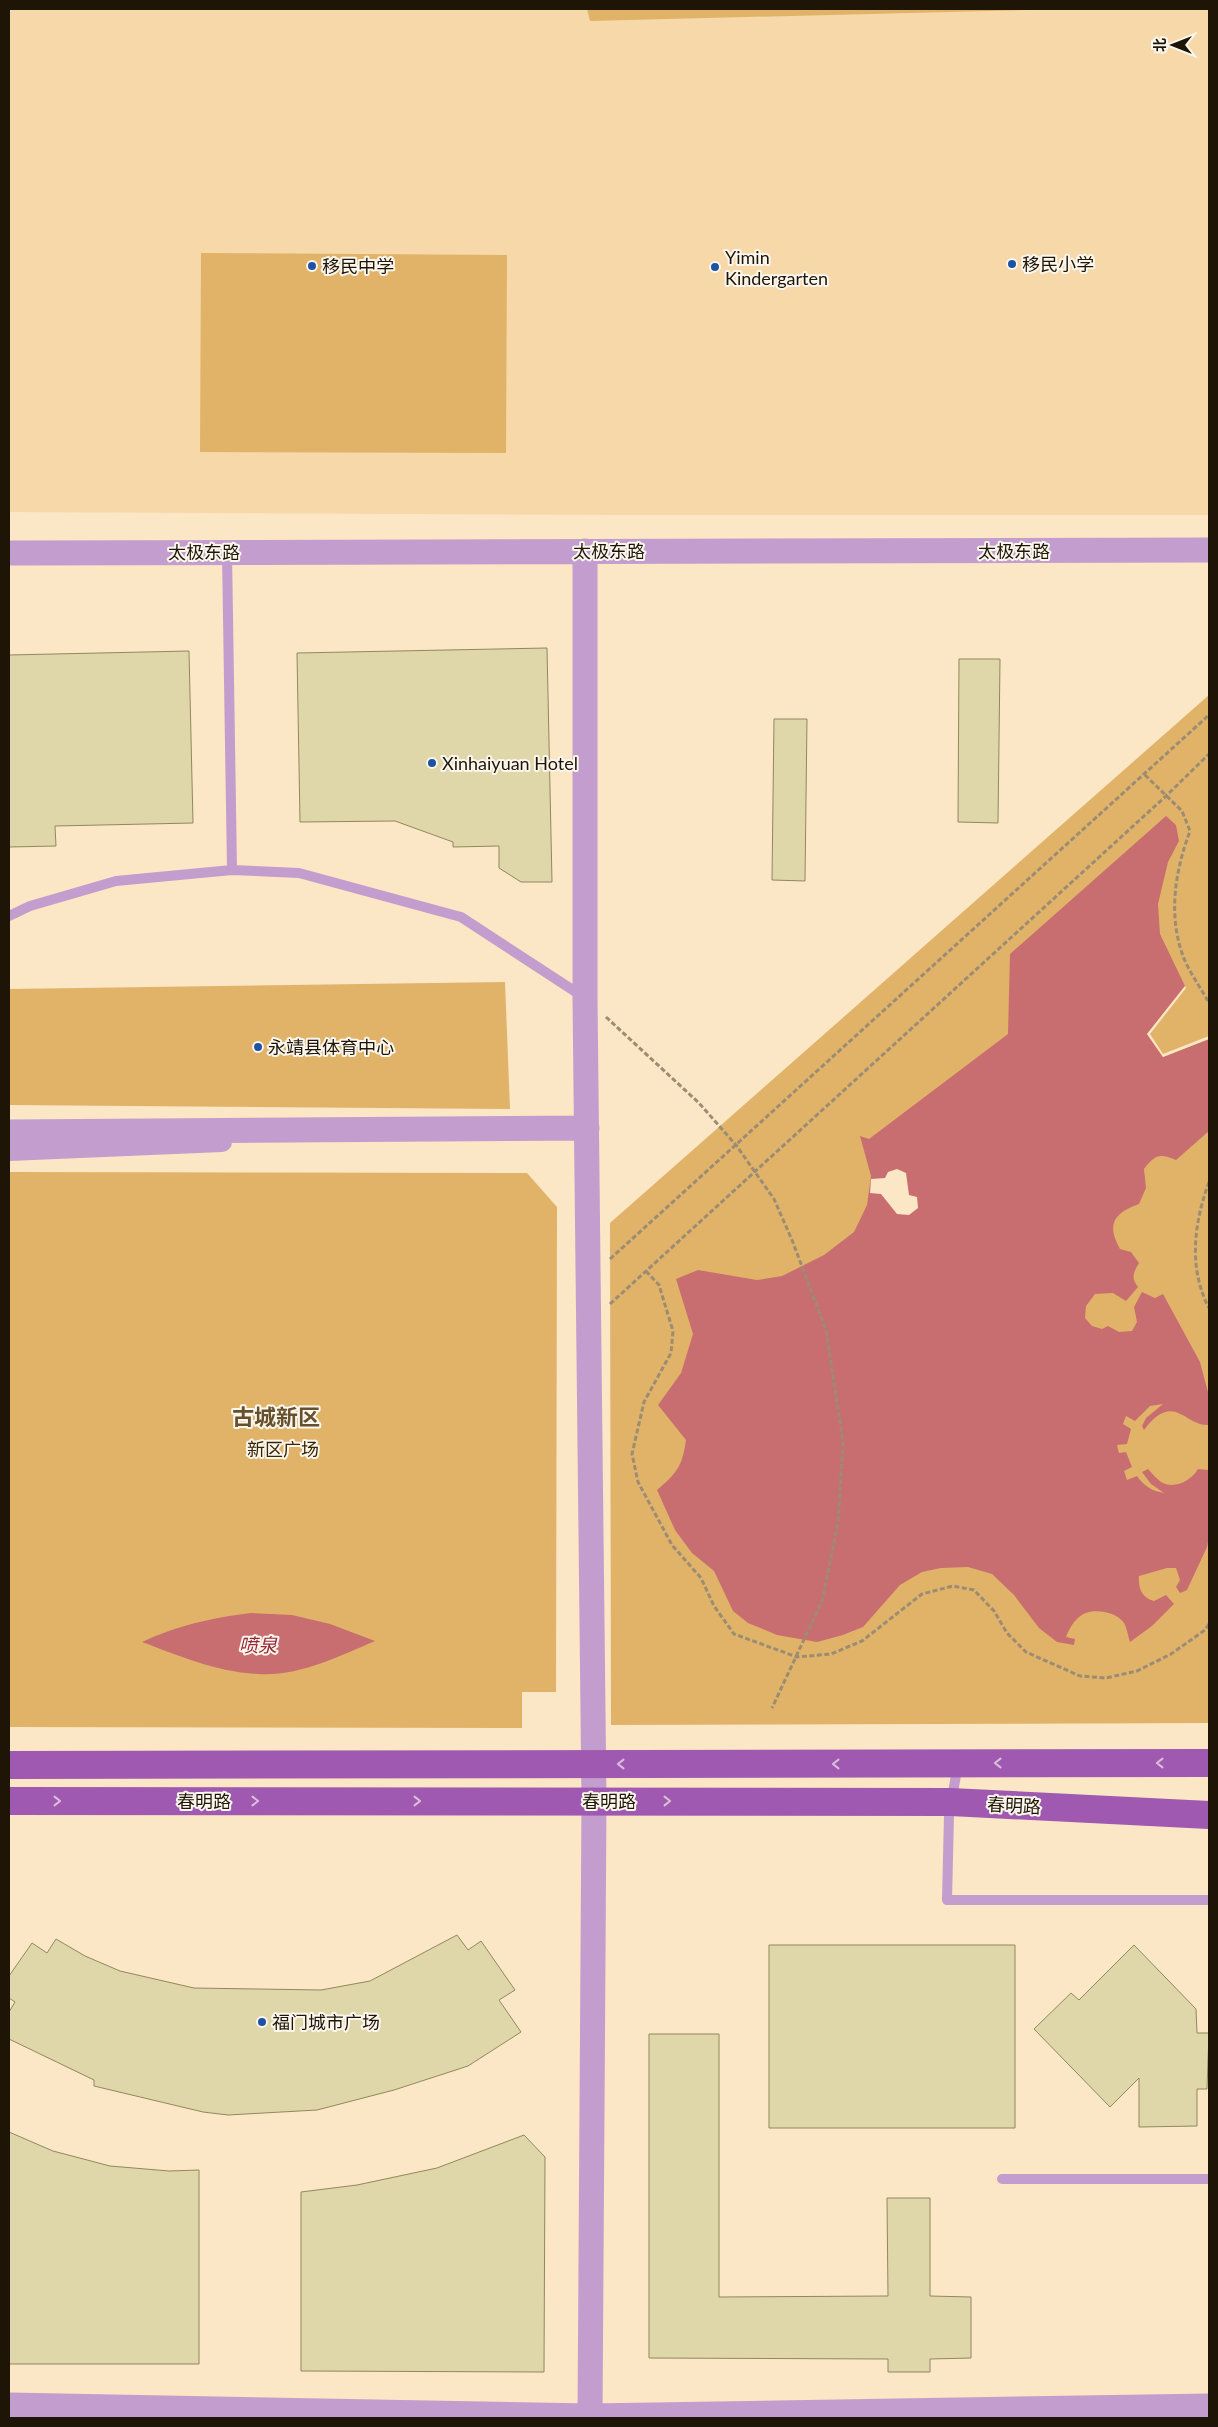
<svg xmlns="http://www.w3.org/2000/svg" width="1218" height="2427" font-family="Lato,'Noto Sans SC',sans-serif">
<rect width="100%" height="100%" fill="#fbe6c5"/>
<!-- built -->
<path fill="#f7d8a9" d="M9 9H587L590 20 1037 9H1209V515H615L9 512Z"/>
<!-- green -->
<path fill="#e0b369" d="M587 9H1067L590 21Z
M201 253 507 255 506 453 200 452Z
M1209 695V1723L611 1725 610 1223Z
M505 982 510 1109 9 1105V989Z
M9 1172 527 1173 557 1207 556 1692H522V1728L9 1727Z"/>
<!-- water -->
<path fill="#c96e70" d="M1166 816 1176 825 1179 841 1168 862 1158 904 1160 934 1185 986 1147 1034 1163 1057 1209 1039V1131L1176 1160C1159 1153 1155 1155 1144 1169L1146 1188 1139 1204C1114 1213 1106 1224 1120 1249L1131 1252 1139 1263C1133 1273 1131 1278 1138 1287L1126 1301 1113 1293 1095 1294 1086 1306 1085 1318 1092 1326 1102 1329 1108 1326 1119 1332 1132 1331 1137 1322 1134 1307 1142 1292 1155 1298 1163 1294 1200 1362 1209 1396V1425C1185 1427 1174 1390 1144 1430L1142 1426 1146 1418 1163 1404 1150 1406 1135 1421 1126 1416 1123 1424 1131 1429 1127 1444 1117 1445 1119 1453 1126 1452 1132 1467 1124 1471 1127 1480 1137 1476C1144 1486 1152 1491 1164 1493L1151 1484 1142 1472 1148 1469C1152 1473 1157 1480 1163 1483 1175 1489 1192 1480 1198 1469L1209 1470V1537L1207 1547 1187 1590 1180 1593 1176 1587 1180 1580 1176 1568H1167L1139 1576C1138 1588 1142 1598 1154 1601L1166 1595 1174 1604 1152 1626 1130 1642C1128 1636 1127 1628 1124 1623 1119 1616 1111 1613 1104 1612 1084 1608 1073 1619 1066 1637L1075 1639 1074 1645 1057 1642 1039 1628 1014 1595 992 1574 968 1567 941 1568 922 1572 900 1585 863 1627 843 1635 817 1642 777 1635 748 1623 733 1611 714 1571 692 1553 675 1530 657 1490C677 1473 682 1467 686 1440L658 1405 681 1373 693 1334 676 1279 698 1270 757 1280 782 1276 824 1255 854 1232 867 1205 871 1176 860 1136 869 1139 1008 1034 1010 954Z
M251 1613 292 1615 330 1624 375 1641C338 1657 297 1677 257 1674 217 1672 179 1656 142 1642 179 1625 211 1618 251 1613Z"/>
<!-- pier -->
<path fill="#fbe6c5" d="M1185 986 1186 988 1150 1034 1163 1054 1209 1036V1039L1163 1057 1147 1034Z
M897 1169 906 1173 909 1195 917 1197 918 1208 909 1215 897 1214 881 1194 870 1193 871 1179 885 1178 888 1172Z"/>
<!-- building -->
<path fill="#dfd7a9" stroke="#90895e" d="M547 648 552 882H521L499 868V846L453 847V842L395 821 300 822 297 653Z
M189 651 193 823 55 826 56 846 9 847V655Z
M959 659H1000L998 823 958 822Z
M774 719H807L805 881 772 880Z
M457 1935 468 1950 481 1941 515 1990 499 2000 521 2032 468 2066 394 2090 317 2110 228 2115 203 2112 94 2086V2080L9 2039V2012L15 2002 9 1998V1976L32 1943 47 1953 56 1939 85 1956 120 1971 194 1988 321 1990 370 1981Z
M769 1945H1015V2128H769Z
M1134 1945 1196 2009 1197 2033H1209L1207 2089H1197V2126L1139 2127V2078L1110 2107 1034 2029 1071 1993 1079 2000Z
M649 2034H719V2297L888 2296 887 2198H930V2296L971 2297V2358L930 2359V2372H888V2359L649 2358Z
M9 2132 53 2151 110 2166 169 2171 199 2170V2364H9Z
M524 2135 545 2157 544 2372 301 2371V2192L357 2185 437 2168Z"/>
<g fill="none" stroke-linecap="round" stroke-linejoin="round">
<!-- path -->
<path stroke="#9c8c73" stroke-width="3" stroke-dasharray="5 2.5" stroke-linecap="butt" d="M1145 775 1182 811 1190 831C1175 871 1168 915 1183 956 1189 972 1201 988 1209 1003
M606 1017 699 1103 736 1145 774 1199 792 1240 826 1330 843 1442 838 1523 822 1601 772 1708
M1209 1182C1194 1223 1188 1268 1209 1308
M610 1259 1209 715
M646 1271 659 1285 673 1331 671 1353 644 1402 632 1454 638 1482 672 1545 701 1578 714 1606 734 1634 797 1657 831 1654 862 1641 922 1594 953 1586 974 1590 994 1611 1007 1633 1026 1652 1080 1676 1106 1678 1137 1671 1171 1654 1205 1630 1209 1624
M610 1304 1166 796 1209 754"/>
<!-- service -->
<path stroke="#c39dcd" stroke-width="10" d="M227 553 232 870
M9 916 30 906 116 881 232 870 299 873 461 917 582 996
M958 1764 949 1815 947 1900H1209
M1002 2179H1209"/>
<!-- minor -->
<path stroke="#c39dcd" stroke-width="20" d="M9 1151 222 1142"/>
<!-- tertiary -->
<path stroke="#c39dcd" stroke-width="25" d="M585 551V998L594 1801 590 2418
M9 553 1209 550
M9 1132 587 1128
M9 2405 590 2416 1209 2406"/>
<!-- primary -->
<path stroke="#9f59b1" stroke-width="28" d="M9 1765 1209 1763
M9 1801 951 1802 1209 1815"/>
</g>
<!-- one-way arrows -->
<defs><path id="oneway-chevron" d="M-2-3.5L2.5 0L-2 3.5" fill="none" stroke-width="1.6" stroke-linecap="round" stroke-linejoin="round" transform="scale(1.25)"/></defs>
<g stroke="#dbbfd9">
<use href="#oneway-chevron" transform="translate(998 1763) rotate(180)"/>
<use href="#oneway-chevron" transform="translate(1160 1763) rotate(180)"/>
<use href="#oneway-chevron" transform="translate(621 1764) rotate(180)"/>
<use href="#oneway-chevron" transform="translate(836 1764) rotate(180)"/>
<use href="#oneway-chevron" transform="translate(57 1801)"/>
<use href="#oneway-chevron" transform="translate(255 1801)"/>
<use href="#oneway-chevron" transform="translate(417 1801)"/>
<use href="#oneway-chevron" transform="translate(667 1801)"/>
</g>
<!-- markers -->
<g fill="#1d53a5" stroke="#fbf6ee" stroke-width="2">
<circle cx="1012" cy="264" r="5"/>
<circle cx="312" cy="266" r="5"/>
<circle cx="715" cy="267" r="5"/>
<circle cx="432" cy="763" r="5"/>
<circle cx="258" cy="1047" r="5"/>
<circle cx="262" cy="2022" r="5"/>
</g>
<g text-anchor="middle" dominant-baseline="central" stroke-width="4" stroke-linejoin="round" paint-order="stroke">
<!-- poi labels -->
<g font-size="18" fill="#1e1506" stroke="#fbf6ee" text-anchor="start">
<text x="725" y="257">Yimin<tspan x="725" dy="21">Kindergarten</tspan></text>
<text x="1022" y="264">移民小学</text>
<text x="322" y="266">移民中学</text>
<text x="442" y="763">Xinhaiyuan Hotel</text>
<text x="268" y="1047">永靖县体育中心</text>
<text x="272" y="2022">福门城市广场</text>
</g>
<!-- street labels -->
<g font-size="18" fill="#1e1506" stroke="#fbf6ee">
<text x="609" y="551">太极东路</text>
<text x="1014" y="551">太极东路</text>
<text x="204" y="552">太极东路</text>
<text x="204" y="1801">春明路</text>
<text x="609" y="1801">春明路</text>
<text transform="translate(1014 1805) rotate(3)">春明路</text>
</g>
<!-- park labels -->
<g font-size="18" fill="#382500" stroke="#fbf6ee">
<text x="283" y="1449">新区广场</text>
</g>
<!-- water labels -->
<g font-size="19" font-style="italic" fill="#962734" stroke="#fbf6ee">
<text x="258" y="1644">喷泉</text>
</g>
<!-- district labels -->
<g font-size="22" font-weight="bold" fill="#67512c" stroke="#fbf6ee">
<text x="276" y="1416">古城新区</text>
</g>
</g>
<!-- border -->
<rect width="1218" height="2427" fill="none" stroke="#1e1506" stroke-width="20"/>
<!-- north arrow -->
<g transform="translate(1173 45) rotate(270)" stroke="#fbf6ee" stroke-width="4" paint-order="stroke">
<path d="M0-4L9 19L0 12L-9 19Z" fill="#1e1506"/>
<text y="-8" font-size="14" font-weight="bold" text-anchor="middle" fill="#1e1506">北</text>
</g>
</svg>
